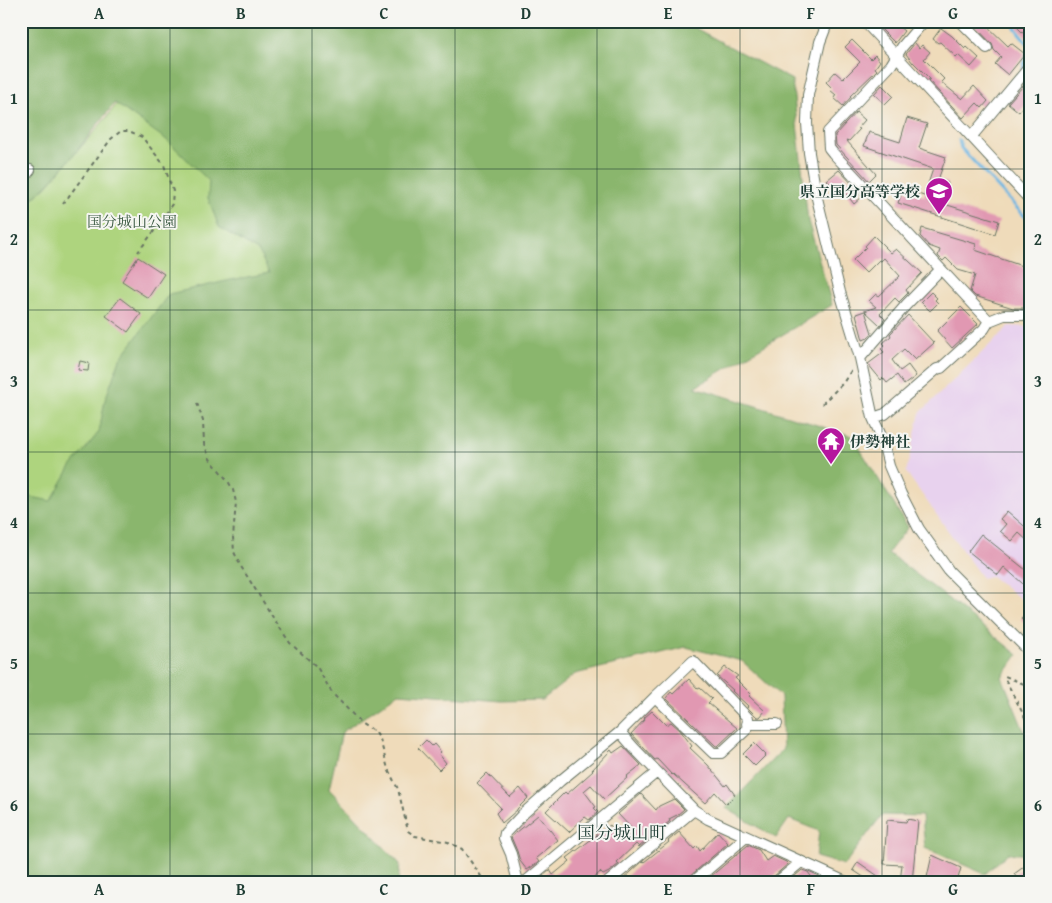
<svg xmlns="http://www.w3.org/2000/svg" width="1052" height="903" font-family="'Gentium Book Plus','Noto Serif JP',serif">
<rect width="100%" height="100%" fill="#f6f6f2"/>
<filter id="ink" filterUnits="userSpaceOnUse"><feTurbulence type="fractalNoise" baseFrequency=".02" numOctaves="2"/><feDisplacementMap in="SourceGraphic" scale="10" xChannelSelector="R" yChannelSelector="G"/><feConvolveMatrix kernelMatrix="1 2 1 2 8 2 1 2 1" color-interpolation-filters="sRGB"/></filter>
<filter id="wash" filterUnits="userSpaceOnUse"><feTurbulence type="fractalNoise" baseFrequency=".0096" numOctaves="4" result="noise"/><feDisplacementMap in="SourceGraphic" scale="20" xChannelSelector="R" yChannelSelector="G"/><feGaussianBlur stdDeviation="1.12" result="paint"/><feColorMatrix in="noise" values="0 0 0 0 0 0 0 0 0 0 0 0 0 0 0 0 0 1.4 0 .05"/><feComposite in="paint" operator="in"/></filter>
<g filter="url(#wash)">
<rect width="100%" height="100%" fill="#efdbba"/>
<!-- built -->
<path fill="#e8d2ee" d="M1009 326 1031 327V607L991 576 982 578 906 472 920 413Z"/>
<!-- green -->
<path fill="#aed47e" stroke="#668859" d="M120 99 175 137 269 253 280 275 103 438 54 510 21 503V191L33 198 46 187 107 117Z"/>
<!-- forest -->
<path fill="#8ab66d" stroke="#547a50" d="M21 21H682L792 80 808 221 832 305 695 387 852 436 908 527 888 553 941 593 1018 655 1002 677 1026 736 1031 741V855L1008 853 985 874 925 848 922 816 882 815 844 865 816 857 819 831 789 819 776 838 726 808 783 749 781 696 742 661 686 647 575 674 542 700 502 701 399 693 342 732 329 789 400 864 398 882H21V495L51 501 70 468 99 432 105 400 120 359 169 294 231 280 269 273 259 252 219 227 208 198 209 181 168 141 115 103C88 135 63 173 31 200L21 194Z"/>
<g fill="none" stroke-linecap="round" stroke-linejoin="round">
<!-- stream -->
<path stroke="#69b6e3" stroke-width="3" d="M1010 21 1020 34 1029 45 1023 69
M972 125 1002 92
M959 140 961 148 1031 223"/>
</g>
<g id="blocks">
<!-- building -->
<path fill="#e198b2" d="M883 21H892L904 31 895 43 879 27Z
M970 21H982L1008 46 1011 43 1025 54 1008 75 995 64 1001 57 994 50 992 44Z
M1023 22 1031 29V41L1017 27Z
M941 28 952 36 965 49 967 47 979 58 971 67 958 55 956 57 940 42 938 43 933 39Z
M852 40 871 59 875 55 880 61 875 68 877 70 850 96 851 97 843 106 834 98 836 95 830 90 832 88 826 82 835 72 843 79 860 62 845 47Z
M915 43 919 48 922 45 930 52 924 59 944 79 941 82 962 99 974 86 988 101 982 108 977 103 963 118 928 80 930 79 913 62V63L906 54Z
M1031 77V99L1019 112 1008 103Z
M882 85 893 96 885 104 874 94Z
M856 112 865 120 858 128 860 129 849 141 846 140 876 174 869 181 836 145 835 135Z
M907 118 927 124 919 148 946 157 938 180 948 183 941 203 999 221 995 234 898 203 903 189 924 196 933 169 864 146 869 132 900 142Z
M839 170 858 190 857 191 862 197 854 204 841 187 837 191 827 180Z
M922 228 976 244 975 250 1031 269V308H1013L975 296 970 291 975 275 958 270 946 258 943 261 938 256 940 250 929 246 920 236Z
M874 236 891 253 896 249 922 273 906 290 908 293 899 302 895 298 880 314 885 319 880 325 865 311 872 333 868 338 863 340 856 314 876 307 869 301 876 294 879 296 900 276 884 258 881 261 879 260 866 273 853 260 866 247 865 246Z
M138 257 164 274 148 298 122 281Z
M931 292 937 298 935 300 938 303 930 311 921 302Z
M120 298 141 314 128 332 106 316Z
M961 307 978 324 952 348 937 331Z
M908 315 934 343 915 360 904 349 892 360 900 371 908 365 916 376 904 385 897 375 887 383 883 378 881 380 868 364 884 352 881 349 885 345 883 343 891 336 890 334Z
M80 361 89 363 88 371 78 370Z
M1007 511 1031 532V544L1019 533 1012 541 1000 531 1006 524 1000 519Z
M981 534 1031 574V591L1004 567 998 575 968 551Z
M1031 609V629L1021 619Z
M725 667 738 676 735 678 751 694 749 696 765 711 760 717H757L747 707 748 706 732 691 733 690 717 676Z
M689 679 698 689 700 688 712 699 708 703 737 728 718 746H716L666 698 671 692 673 694Z
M652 711 666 725 671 722 680 730 692 746 690 748 708 765 725 786 727 784 735 795 726 804 715 792 705 803 673 774 672 775 657 759 655 760 631 734 645 719 644 718Z
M426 740 432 746 434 744 441 752 439 754 446 763 439 770 418 748Z
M754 743 766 755 755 766 743 754Z
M623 746 641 765 627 776 628 777 604 799 591 785 584 791 596 807 594 808 598 812 589 820 585 817 569 832 546 811 565 792 567 794 593 771 592 770 611 750 613 753Z
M487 773 510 797 520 788 528 798 517 809V810L502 823 496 813 501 808 477 783Z
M641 794 656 810 659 806 674 799 684 809 677 815 669 819 670 821 639 847 636 844 617 862 619 864 609 872 603 875 600 872 591 882H536L550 870 553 875 570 861 567 858 610 825 622 840 633 830 618 814Z
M538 815 558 840 536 858 539 862 527 870 520 861 517 851 511 837Z
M907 819 918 821 912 882H900L902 865 884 864 887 820 906 822Z
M679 832 694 849 697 846 700 851 718 832 728 843 689 877 686 882H620L643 861 644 862 669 842 668 841Z
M748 845 759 850 766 861 773 856 786 862 788 864 773 877 770 882H704Z
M932 855 961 868 957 882H926Z
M858 862 878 876 874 882H871L853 870Z
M1025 866 1031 874V882H1020L1014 874Z
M802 870 808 872 815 882H788Z"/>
</g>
</g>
<g filter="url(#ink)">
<use href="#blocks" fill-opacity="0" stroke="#687463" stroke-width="1"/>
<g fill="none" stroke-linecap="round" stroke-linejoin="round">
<!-- minor casing -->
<g stroke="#687463" stroke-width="12">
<path id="minor" d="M828 21 820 42 808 95 807 123 809 153 816 194 840 292 860 358 873 418 882 438 889 466 901 494 919 529 949 571 1031 653
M864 21 1031 201
M960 21 987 48
M972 136 1031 65
M21 181 30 170
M989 321 1004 315H1031
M860 358 906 305 940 270
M873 418 885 414 937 369 941 368 984 329 989 321 833 153 829 148 828 132 891 65 902 47 924 21
M693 661 748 718 747 729 721 753H713L655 697Z
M747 724H777
M620 732 634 748 694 810 708 819 846 882
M518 882 511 854 504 838 505 833 524 813 560 781 620 732 655 697
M525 882 657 772
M608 882 694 810
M693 882 746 837
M777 882 801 862"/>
</g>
<!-- path -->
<path stroke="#687463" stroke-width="2" stroke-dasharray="4 4" stroke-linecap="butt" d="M63 204 111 139 121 131H129L142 137 164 165 173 191 172 204 161 222 138 252
M197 403 203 421 204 444 210 459 228 481 233 490 236 502 233 537 234 552 240 565 274 619 290 643 317 667 332 693 362 724 376 733 380 739 388 769 398 789 408 831 415 836 448 842 462 849 469 859 485 882
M822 404 843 383 853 368
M1031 687 1005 676V679L1031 729"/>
<!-- minor -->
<use href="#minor" stroke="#fff" stroke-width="10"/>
</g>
</g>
<!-- grid -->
<path fill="none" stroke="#1f3d34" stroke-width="1" stroke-opacity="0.55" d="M170 21V882M312 21V882M455 21V882M597 21V882M740 21V882M882 21V882M21 169H1031M21 310H1031M21 452H1031M21 593H1031M21 734H1031"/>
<!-- icons -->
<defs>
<g id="school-pin" transform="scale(1.4375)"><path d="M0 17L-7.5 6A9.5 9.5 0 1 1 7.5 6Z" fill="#b5179e" stroke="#f6f6f2"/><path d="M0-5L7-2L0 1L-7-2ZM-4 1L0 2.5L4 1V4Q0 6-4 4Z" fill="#fff"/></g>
<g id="temple-pin" transform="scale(1.4375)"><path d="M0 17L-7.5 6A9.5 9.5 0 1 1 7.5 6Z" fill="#b5179e" stroke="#f6f6f2"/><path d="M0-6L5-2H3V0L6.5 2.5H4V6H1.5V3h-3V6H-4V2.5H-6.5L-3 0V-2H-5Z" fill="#fff"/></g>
</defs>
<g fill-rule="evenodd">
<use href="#school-pin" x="939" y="191"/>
<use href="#temple-pin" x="831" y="441"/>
</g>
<g text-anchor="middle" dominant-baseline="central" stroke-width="4" stroke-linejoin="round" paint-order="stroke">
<!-- poi labels -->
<g font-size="15" font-weight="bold" fill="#1f3d34" stroke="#f6f6f2" text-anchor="end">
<text x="920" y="191">県立国分高等学校</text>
<text x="850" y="441" text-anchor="start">伊勢神社</text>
</g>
<!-- park labels -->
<g font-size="15" fill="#3c5b43" stroke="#f6f6f2">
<text x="132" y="221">国分城山公園</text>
</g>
<!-- quarter labels -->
<g font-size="18" fill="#1f3d34" stroke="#f6f6f2">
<text x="622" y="832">国分城山町</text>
</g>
</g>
<!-- margin -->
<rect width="1052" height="903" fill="none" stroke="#f6f6f2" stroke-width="55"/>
<rect x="28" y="28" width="996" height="848" fill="none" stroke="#1f3d34" stroke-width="2"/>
<g font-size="16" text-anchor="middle" font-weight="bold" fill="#1f3d34">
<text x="99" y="19">A</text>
<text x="241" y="19">B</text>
<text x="384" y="19">C</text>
<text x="526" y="19">D</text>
<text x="668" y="19">E</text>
<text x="811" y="19">F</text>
<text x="953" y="19">G</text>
<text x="14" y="104">1</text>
<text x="1038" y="104">1</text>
<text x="14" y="245">2</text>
<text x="1038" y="245">2</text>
<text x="14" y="387">3</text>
<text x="1038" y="387">3</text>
<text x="14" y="528">4</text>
<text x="1038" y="528">4</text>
<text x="14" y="669">5</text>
<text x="1038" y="669">5</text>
<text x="14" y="811">6</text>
<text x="1038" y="811">6</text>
<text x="99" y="895">A</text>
<text x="241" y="895">B</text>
<text x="384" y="895">C</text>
<text x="526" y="895">D</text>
<text x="668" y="895">E</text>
<text x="811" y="895">F</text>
<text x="953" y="895">G</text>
</g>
</svg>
